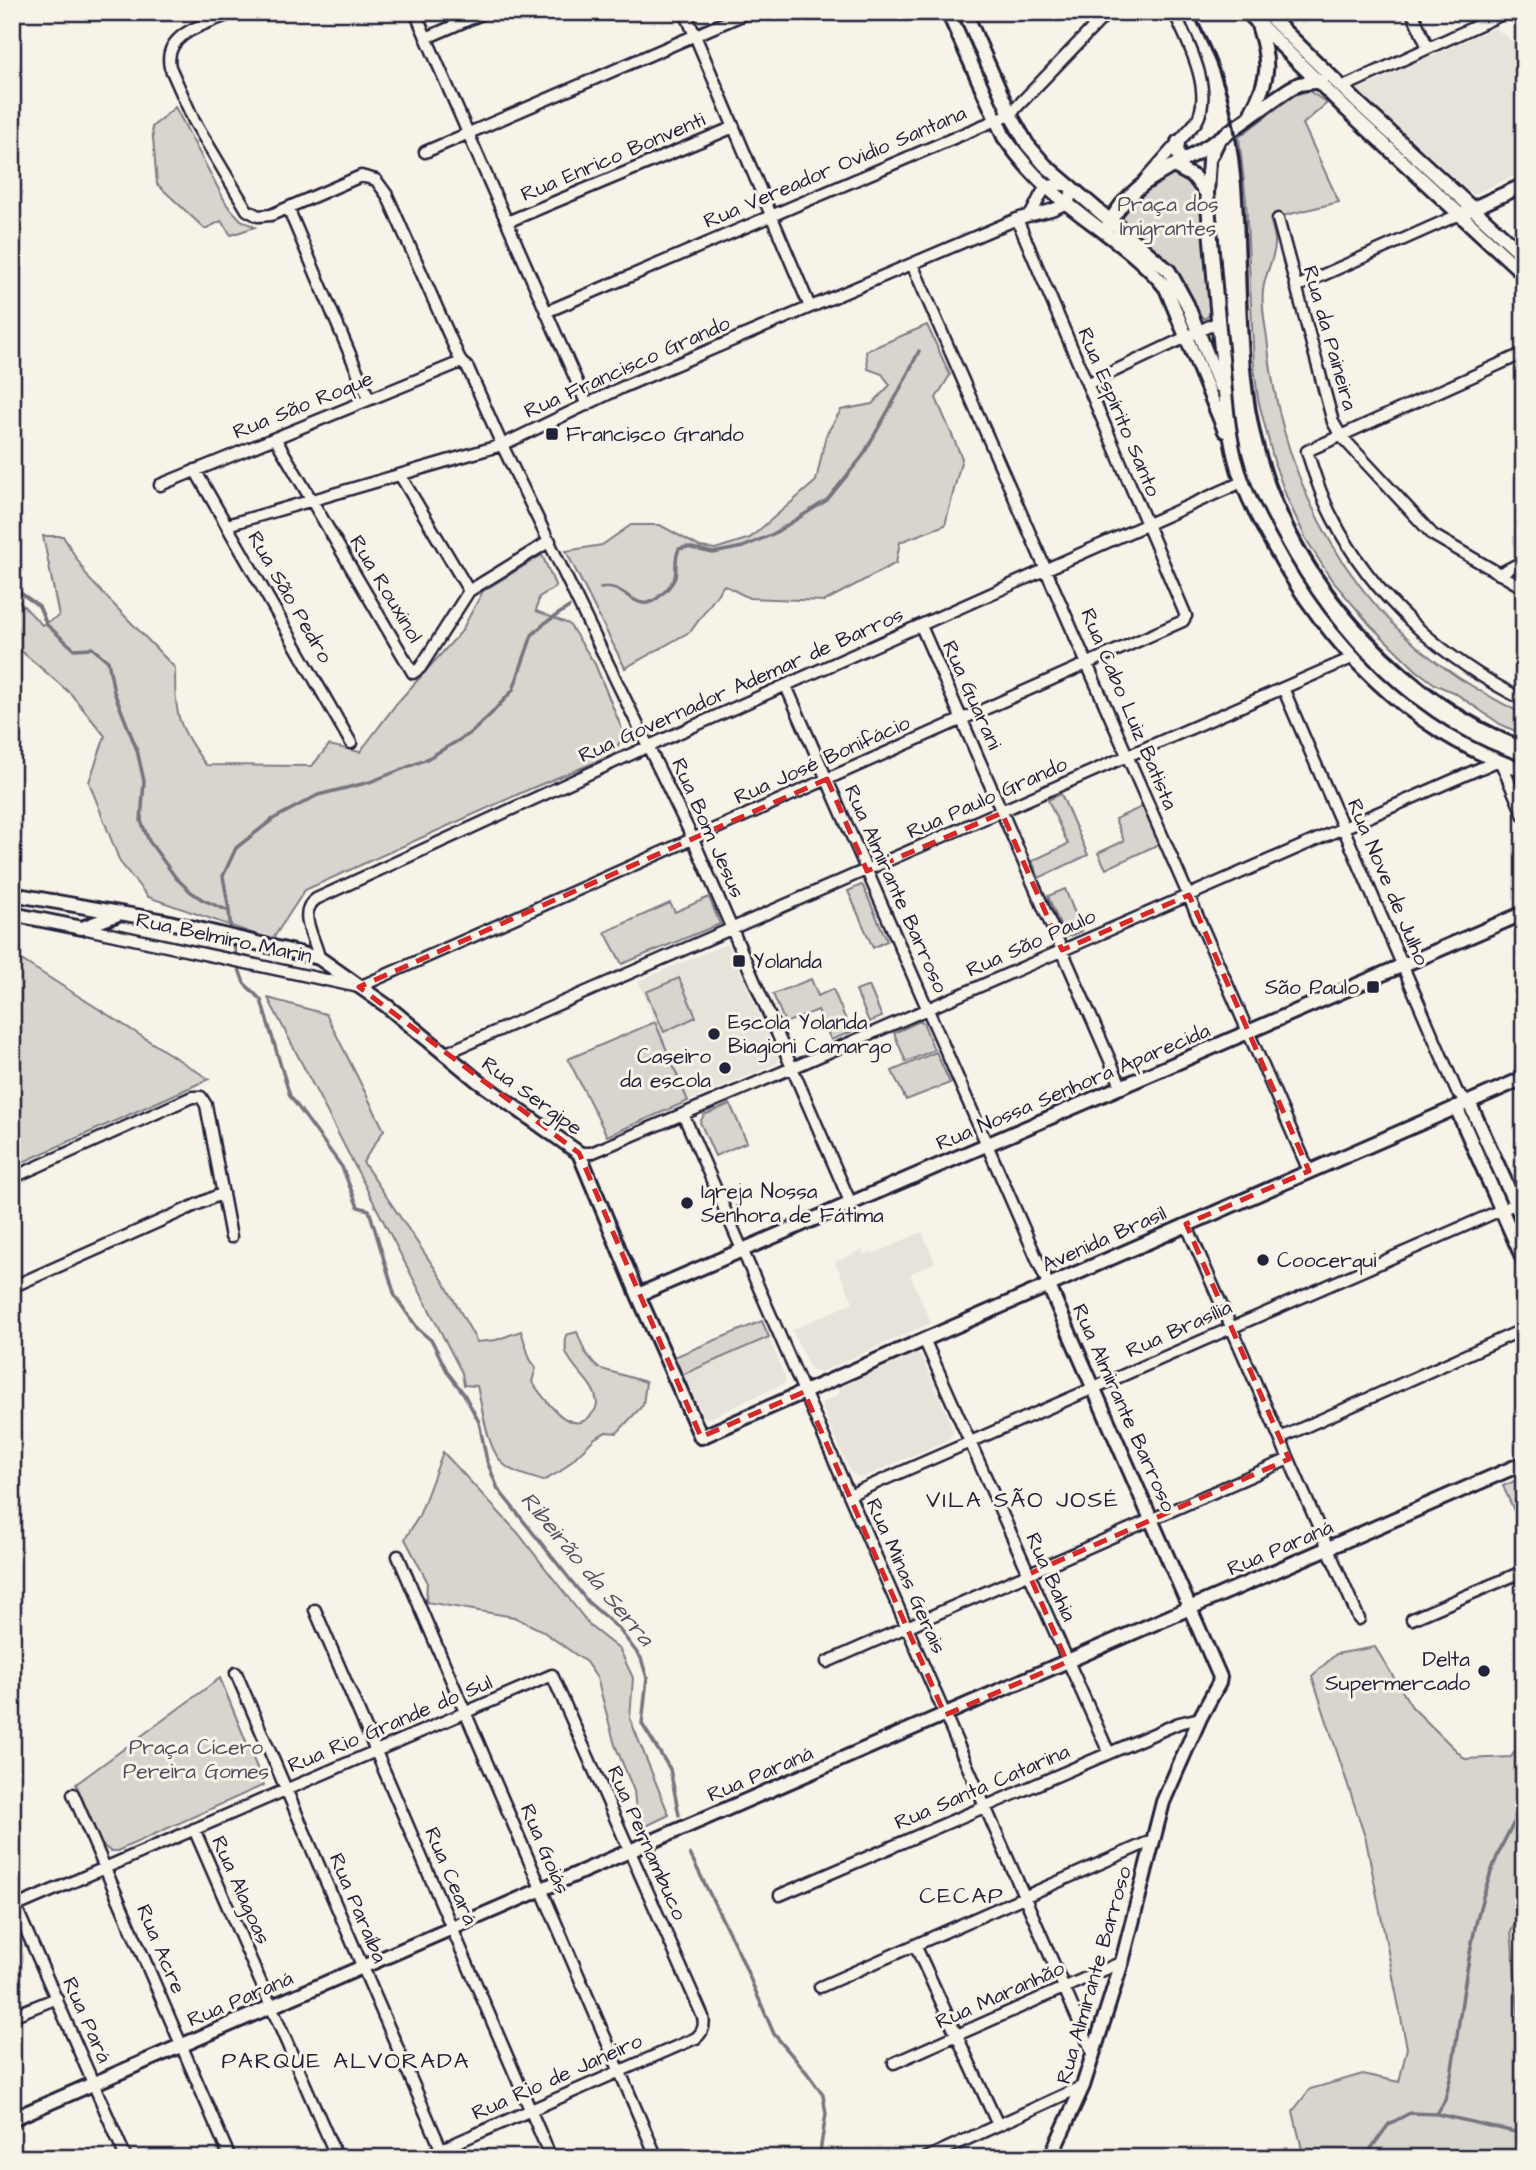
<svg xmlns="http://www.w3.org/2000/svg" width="1536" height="2170" font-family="'Architects Daughter',sans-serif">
<rect width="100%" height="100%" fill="#f7f3e8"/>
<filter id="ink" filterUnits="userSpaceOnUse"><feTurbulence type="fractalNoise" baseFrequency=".0143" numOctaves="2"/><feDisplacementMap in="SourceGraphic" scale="14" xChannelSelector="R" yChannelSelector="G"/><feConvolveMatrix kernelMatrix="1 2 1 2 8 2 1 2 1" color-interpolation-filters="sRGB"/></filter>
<g filter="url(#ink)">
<!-- built -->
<path fill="#e7e3db" d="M1495 27 1524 51V171L1473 195 1357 90Z
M726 944 729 945 779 1060 778 1063 688 1101 638 981Z
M922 1232 935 1262 910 1274 931 1323 820 1372 814 1371 809 1366 792 1330 853 1302 835 1262 862 1250 864 1255 871 1252 873 1254Z
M769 1337 785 1377V1383L712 1417 705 1418 682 1375Z
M917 1353 921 1355 952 1426 953 1434 947 1440 864 1477 856 1476 850 1471 821 1406 823 1402 838 1395 841 1387Z"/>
<!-- green -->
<path fill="#d8d5cf" stroke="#7d7c85" stroke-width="2" d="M1309 91 1327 103 1303 124 1339 202 1270 219C1272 226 1276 237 1275 245 1274 260 1264 275 1263 291 1261 306 1265 323 1267 338 1281 484 1351 618 1482 692 1495 699 1509 708 1524 714V735L1500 724 1455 693 1436 685 1416 670 1371 626 1331 579 1306 539 1287 498 1275 465 1258 399 1254 366 1246 200 1239 137 1294 95Z
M175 107 227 205 241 220 255 227 231 235 221 221 205 229 157 184 152 127Z
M1178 174 1189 178 1199 192 1210 314 1205 319C1194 313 1192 297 1186 286 1174 261 1148 243 1127 225L1123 217C1130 200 1159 175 1178 174Z
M927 325 950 375 936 398 962 458 945 525 900 542 896 563 825 601 749 598 724 585 691 631 625 668 566 551 602 545 631 525H660L700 547 715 549 750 538 816 481 826 435 841 410 872 404 890 385 882 374 868 369 866 351Z
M43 536H63L89 579 175 668C175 715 177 726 206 765L312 766 329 745 360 752 397 703 461 632 483 591 542 555 556 587 539 597 536 611 569 624 595 664 624 734 613 755 532 788 305 890 272 940 148 897 120 862 89 782 105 736 71 694 19 649 12 638V594L42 625 59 616Z
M1061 794 1088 855 1039 878 1032 861 1068 844 1048 800Z
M1144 806 1161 843 1106 869 1098 853 1124 841 1115 819Z
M861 885 863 886 887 941 873 948 848 891Z
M1065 889 1082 931 1065 938 1048 896Z
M709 897 720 924 622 964 605 932 670 903 675 912Z
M12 954 209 1079 12 1167Z
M679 978 696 1017 664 1032 646 992Z
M811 979 818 996 833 989 851 1032 831 1040 818 1010 785 1023 773 994Z
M869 986 882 1017 869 1022 856 991Z
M268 998 326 1014 384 1130 363 1162 444 1282 477 1342 496 1340 521 1331 530 1359 536 1368 532 1382C543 1397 569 1437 589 1417 593 1413 597 1409 597 1403 595 1382 573 1371 566 1352 565 1347 566 1340 566 1335L577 1332 585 1352 598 1368 646 1382 643 1405 617 1433 606 1432 595 1438 561 1471 543 1481C532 1477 516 1474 507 1467 487 1454 483 1409 477 1386L464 1385 462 1373Z
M920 1021 923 1022 934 1050 906 1062 894 1033Z
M655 1022 688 1101 607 1136 568 1059Z
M936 1052 950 1083 906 1100 892 1071Z
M730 1104 747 1142 715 1156 700 1122 704 1115Z
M762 1321 769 1337 682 1375 674 1357Z
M443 1452 518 1533 591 1627 620 1650 633 1678 630 1719 669 1815 638 1830 634 1791 615 1745 597 1678 586 1662 541 1630 514 1617 426 1602 427 1581 405 1539 419 1516Z
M1524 1477V1523L1520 1524 1503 1486Z
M1375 1647 1412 1707 1465 1759 1511 1757 1524 1738V1904L1511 1932 1524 2074V2158H1304L1293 2111 1310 2089 1363 2074 1399 2082 1407 2048 1366 1840 1312 1676 1336 1654Z
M220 1678 264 1785 117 1851H110L101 1844 76 1784Z"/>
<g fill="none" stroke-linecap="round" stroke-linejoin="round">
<!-- stream -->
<path stroke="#76747f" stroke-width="3.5" d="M12 587 39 606 47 625 74 649 92 648 108 661 114 692 137 750 144 781 141 821 149 841 176 878 191 892 203 900 229 911 231 932
M601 588C627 582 636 619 661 595 666 591 673 583 675 577 677 568 674 559 679 549L687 547 713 553 743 547 773 534 827 500 862 457 897 395 919 351
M229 910 223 876 236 848 273 819 318 795 370 782 425 760 471 733 491 714 513 690 532 635 545 623 569 607
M233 940 239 969 244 983 261 1000 290 1096 342 1167 358 1207 369 1210 395 1296 418 1329 432 1341 448 1373 464 1394 479 1422 487 1461 498 1489 588 1602 618 1628 641 1658 647 1678 642 1724 670 1769 679 1815
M690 1854 740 1955 774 2034 807 2073 823 2095 826 2114 819 2158
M1437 2114 1445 2100 1451 2075C1466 1986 1471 1883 1524 1807
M1364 2158 1389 2124 1410 2113 1437 2114 1524 2134"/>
<!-- street casing -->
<g stroke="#22223b" stroke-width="15">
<path id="street" d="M235 12C210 23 162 32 170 67L194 121 247 210 258 216 271 215 361 176 376 180 387 195 461 362 468 368 502 445 693 839 851 1204
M415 12 587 405
M685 12 810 307
M1412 12 1428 48
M426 38 486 12
M1341 88 1507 12
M425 152 749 12
M1144 181 1196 122C1215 92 1187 40 1174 12
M288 208 369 399
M1278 219 1333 422 1341 436 1433 535 1524 588
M507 222 734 127
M912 264 1309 1171
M1296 287 1458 215
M546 312 1010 114 1108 12
M1524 353 1307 451C1314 474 1321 496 1332 517 1373 598 1444 660 1524 700
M1087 384 1218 322
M275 438 413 673 420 668 469 591 550 541
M195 470 351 743
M400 475 469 591
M160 485 461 362
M227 525 502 445 623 387 1017 219C1031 214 1055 212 1067 202 1072 198 1071 192 1071 186 1041 181 1044 191 1031 214
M1499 574 1524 561
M921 626 1122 1088
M786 686 1048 1284
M1283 688 1457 1092 1469 1102
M1501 763 1524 816
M82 928 359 987 1183 621 1186 616 1017 219
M319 958C316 939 296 913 316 899L649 746 1242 482
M444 1054 1352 658
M683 1114 1093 2054
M579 1153H591L792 1068 1497 761
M12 1178 192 1097H201L206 1105 231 1237
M1186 1224 1359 1619
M12 1287 223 1193
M924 1339 1109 1753
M1280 1438 1524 1329
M849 1495 1524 1200
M398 1556 657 2158
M315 1610 551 2158
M1412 1619 1524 1571
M827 1662 1289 1459
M236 1673 445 2158
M73 1794 230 2158
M194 1829 337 2158
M780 1895 1179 1723 1200 1718
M12 1898 126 2158
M12 1908 552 1675 703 2017C705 2026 703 2032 696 2038L421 2158
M915 1945 998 2125
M820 1987 1153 1840
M12 2016 57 1998
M894 2063 1122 1962
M926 2158 1083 2086"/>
</g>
<!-- secondary casing -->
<g stroke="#22223b" stroke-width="18">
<path id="secondary" d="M948 12 1004 137C1016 154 1030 171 1046 186 1084 221 1133 247 1166 288L1225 431
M965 12 1010 114 1027 144 1045 165 1169 271 1187 304 1220 386
M1247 12 1347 110 1524 274
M1265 12 1355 100 1524 256
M1252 111C1270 77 1270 62 1258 25
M1178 142 1177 152 1182 161
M1174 166 1194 177 1207 194C1212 249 1216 304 1222 358 1225 391 1227 426 1235 458 1242 487 1256 515 1271 541 1325 642 1411 735 1524 770
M1207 194 1209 160 1218 141
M1467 211 1524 185
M1107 227C1132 179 1168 172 1211 144 1238 127 1263 106 1291 88L1299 84 1321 81
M12 894 165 921 319 958 387 1006 478 1081 579 1153 638 1295 701 1437 1524 1078
M12 914 82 928 116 915
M1469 1102 1524 1223
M1456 1107 1524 1261
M1048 1284 1220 1677 1219 1683 1200 1718 1163 1802 1122 1962 1083 2086 1050 2158
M638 1295 1524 913
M12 2119 1524 1463"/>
</g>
<!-- street -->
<use href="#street" stroke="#f7f3e8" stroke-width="10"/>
<!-- secondary -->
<use href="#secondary" stroke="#f7f3e8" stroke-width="12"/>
<!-- rail -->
<path stroke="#22223b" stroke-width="3.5" d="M1193 12C1206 39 1219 66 1227 95 1254 198 1239 306 1256 410 1270 494 1311 572 1369 633 1413 679 1464 718 1524 741"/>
</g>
</g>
<!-- marked area -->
<path fill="none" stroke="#d62828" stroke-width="5" stroke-dasharray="14 9" stroke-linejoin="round" d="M827 779 867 871 1002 813 1062 950 1189 895 1309 1171 1186 1224 1289 1459 1029 1574 1067 1662 945 1715 804 1392 701 1437 579 1153 359 987Z"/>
<!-- markers -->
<g fill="#22223b" stroke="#f7f3e8" stroke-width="2.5">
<rect x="545" y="427" width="14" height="14" rx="3.5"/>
<rect x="732" y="954" width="14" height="14" rx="3.5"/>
<rect x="1366" y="980" width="14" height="14" rx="3.5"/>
<circle cx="714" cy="1034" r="7"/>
<circle cx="725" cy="1068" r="7"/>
<circle cx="687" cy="1203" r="7"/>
<circle cx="1263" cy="1260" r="7"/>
<circle cx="1484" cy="1671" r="7"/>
</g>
<g text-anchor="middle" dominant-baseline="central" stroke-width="6" stroke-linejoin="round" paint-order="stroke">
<!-- street labels -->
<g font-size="21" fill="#22223b" stroke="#f7f3e8">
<text transform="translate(613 157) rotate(-23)">Rua Enrico Bonventi</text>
<text transform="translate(835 167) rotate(-23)">Rua Vereador Ovidio Santana</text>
<text transform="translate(1330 338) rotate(74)">Rua da Paineira</text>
<text transform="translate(627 367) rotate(-24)">Rua Francisco Grando</text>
<text transform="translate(303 405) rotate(-22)">Rua São Roque</text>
<text transform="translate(1119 412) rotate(67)">Rua Espírito Santo</text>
<text transform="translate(386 589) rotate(59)">Rua Rouxinol</text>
<text transform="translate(290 597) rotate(60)">Rua São Pedro</text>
<text transform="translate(741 685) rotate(-24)">Rua Governador Ademar de Barros</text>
<text transform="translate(972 695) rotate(66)">Rua Guarani</text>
<text transform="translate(1129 709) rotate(67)">Rua Cabo Luiz Batista</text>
<text transform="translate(822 760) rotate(-24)">Rua José Bonifácio</text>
<text transform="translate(987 798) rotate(-24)">Rua Paulo Grando</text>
<text transform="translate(708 828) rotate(66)">Rua Bom Jesus</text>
<text transform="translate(1388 882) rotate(67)">Rua Nove de Julho</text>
<text transform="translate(896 889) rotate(66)">Rua Almirante Barroso</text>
<text transform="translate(224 938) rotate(12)">Rua Belmiro Marin</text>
<text transform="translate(1031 943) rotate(-24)">Rua São Paulo</text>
<text transform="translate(1073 1087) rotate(-23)">Rua Nossa Senhora Aparecida</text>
<text transform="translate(532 1096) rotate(36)">Rua Sergipe</text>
<text transform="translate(1104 1239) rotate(-24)">Avenida Brasil</text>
<text transform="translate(1179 1329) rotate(-24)">Rua Brasília</text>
<text transform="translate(1124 1408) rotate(66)">Rua Almirante Barroso</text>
<text transform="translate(1280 1548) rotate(-23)">Rua Paraná</text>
<text transform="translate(906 1576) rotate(66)">Rua Minas Gerais</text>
<text transform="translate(1051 1577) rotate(66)">Rua Bahia</text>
<text transform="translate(390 1724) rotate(-23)">Rua Rio Grande do Sul</text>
<text transform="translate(760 1774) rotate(-23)">Rua Paraná</text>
<text transform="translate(982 1787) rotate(-23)">Rua Santa Catarina</text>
<text transform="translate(647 1843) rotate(66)">Rua Pernambuco</text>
<text transform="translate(545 1849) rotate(67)">Rua Goiás</text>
<text transform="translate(451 1876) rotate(67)">Rua Ceará</text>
<text transform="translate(241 1890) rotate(66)">Rua Alagoas</text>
<text transform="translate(358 1908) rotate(67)">Rua Paraíba</text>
<text transform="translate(161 1949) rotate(67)">Rua Acre</text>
<text transform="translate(1094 1975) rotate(-74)">Rua Almirante Barroso</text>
<text transform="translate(1000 1995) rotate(-24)">Rua Maranhão</text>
<text transform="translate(240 1999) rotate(-23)">Rua Paraná</text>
<text transform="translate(87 2020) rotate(66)">Rua Pará</text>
<text transform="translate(557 2077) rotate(-24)">Rua Rio de Janeiro</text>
</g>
<!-- park labels -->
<g font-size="21" fill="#504f60" stroke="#f7f3e8">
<text x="1168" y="204">Praça dos<tspan x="1168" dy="24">Imigrantes</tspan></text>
<text x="196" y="1747">Praça Cícero<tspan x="196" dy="24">Pereira Gomes</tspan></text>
</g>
<!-- poi labels -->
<g font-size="21" fill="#22223b" stroke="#f7f3e8" text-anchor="start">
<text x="566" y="434">Francisco Grando</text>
<text x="753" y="961">Yolanda</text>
<text x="1359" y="987" text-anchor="end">São Paulo</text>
<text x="728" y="1022">Escola Yolanda<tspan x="728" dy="24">Biagioni Camargo</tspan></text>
<text x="711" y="1056" text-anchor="end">Caseiro<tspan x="711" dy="24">da escola</tspan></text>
<text x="701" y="1191">Igreja Nossa<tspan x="701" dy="24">Senhora de Fátima</tspan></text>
<text x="1277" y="1260">Coocerqui</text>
<text x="1470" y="1659" text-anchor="end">Delta<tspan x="1470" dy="24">Supermercado</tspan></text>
</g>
<!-- neighbourhood labels -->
<g font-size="23" letter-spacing="2" fill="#22223b" stroke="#f7f3e8">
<text x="1023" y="1500">VILA SÃO JOSÉ</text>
<text x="962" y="1896">CECAP</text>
<text x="346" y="2061">PARQUE ALVORADA</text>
</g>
<!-- water labels -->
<g font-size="23" font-style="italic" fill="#535263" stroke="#f7f3e8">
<text transform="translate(587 1569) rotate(50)">Ribeirão da Serra</text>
</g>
</g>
<!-- margin -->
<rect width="1536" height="2170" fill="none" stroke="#f7f3e8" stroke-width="42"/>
<rect x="21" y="21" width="1494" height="2128" fill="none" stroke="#22223b" stroke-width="2.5" filter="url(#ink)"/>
</svg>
